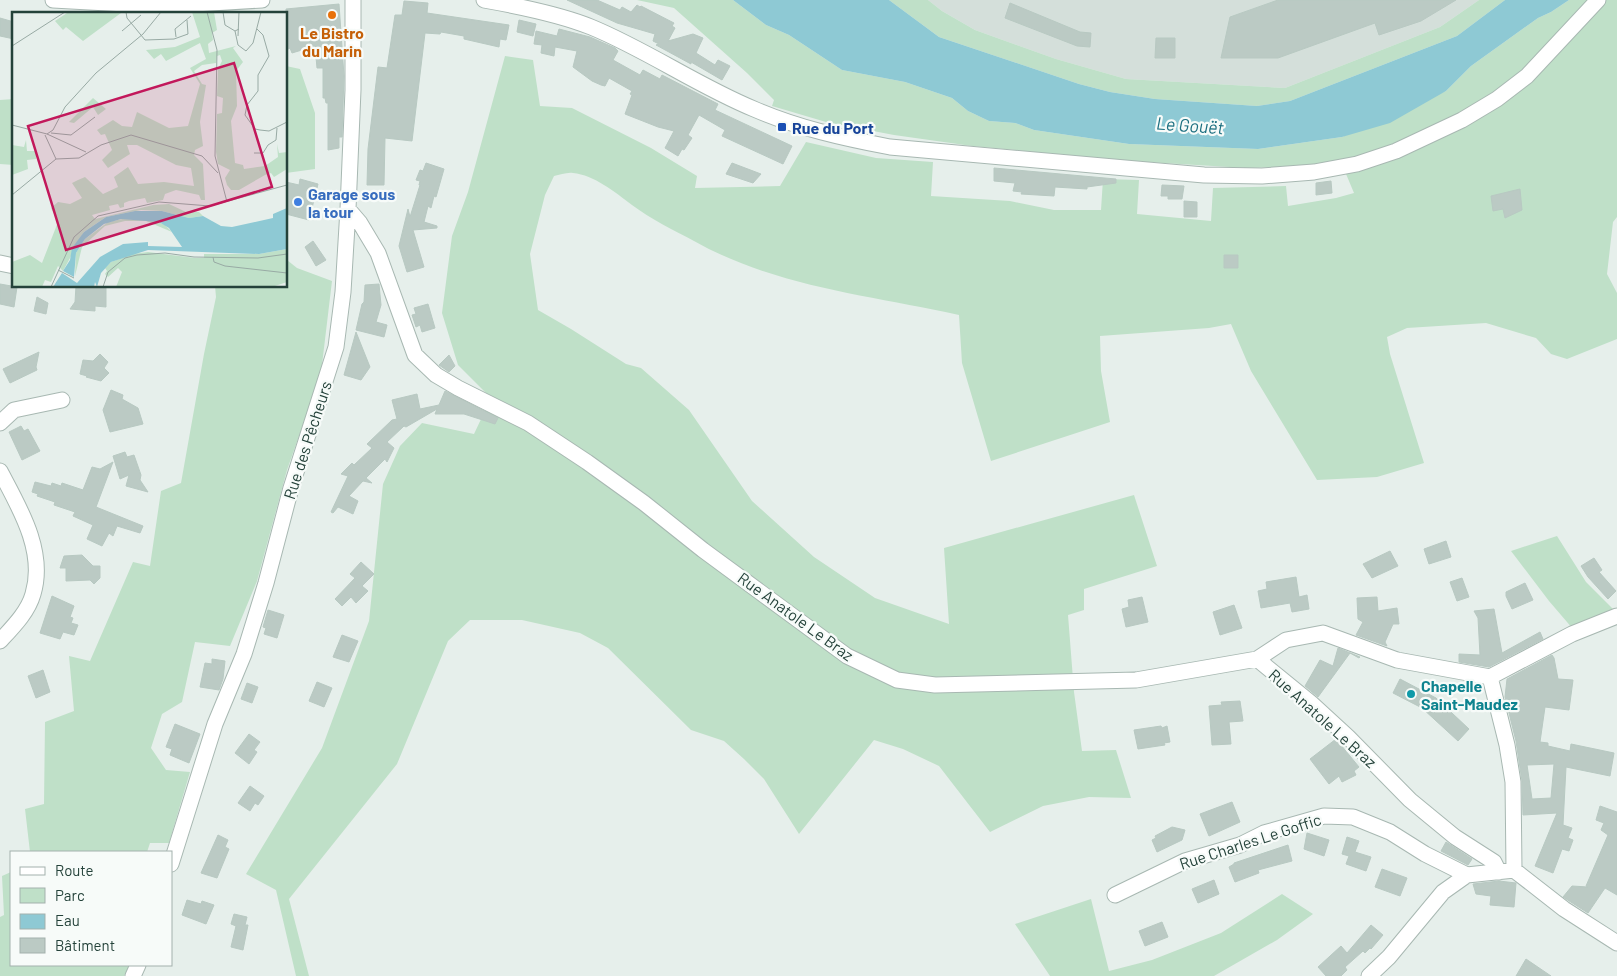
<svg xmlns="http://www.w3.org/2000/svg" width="1617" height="976" font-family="Barlow,sans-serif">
<rect width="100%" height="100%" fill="#e6efeb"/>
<!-- built -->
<path fill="#d4dfda" d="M928 0H1479L1440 27 1285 88 1126 79 1056 59 975 30 942 11Z"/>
<!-- green -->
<path fill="#bfe0c8" d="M637 0H733L766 25 789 35 842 70 905 82 952 98 968 111 989 121 1015 123 1034 130 1129 144 1258 149 1342 137 1446 91 1471 66 1538 18 1551 12 1569 0H1617V217L1613 222 1607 274 1617 293V339L1567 359 1551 354 1536 338 1486 323 1407 328 1387 337 1390 354 1424 463 1377 477 1317 480 1251 371 1231 324 1209 328 1100 336 1101 371 1110 422 991 461 962 363 959 315C869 295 776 287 694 241 675 231 649 218 632 205 615 192 594 175 573 173 567 172 560 175 554 176L545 195 530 254 538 310 571 329 626 364 641 368 689 410 752 501 814 557 875 598 949 624 944 548 1134 495 1157 566 1084 589V610L1068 615 1074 692 1082 751 1116 750 1131 798 1089 797 1043 806 990 832 939 766 903 749 874 740 799 834 764 779 744 759 724 741 691 730 608 648 580 633 522 620H470L448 641 397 764 289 899 309 976H296L276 890 246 874 322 748 369 621 383 484 400 446 422 423 474 434 491 398 458 365 442 313 452 236 468 192 505 56 533 60 540 106 572 108 651 148 697 176 695 188 780 186 806 142 876 158 933 162 931 196 1010 201 1054 210H1101L1103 179 1139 180 1137 214 1211 221 1213 188 1286 186 1288 206 1336 198 1354 193 1341 162 1323 166 1246 168 1130 161 972 146 894 135 826 122 772 106 774 100 747 73 674 8Z
M889 0H928L942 11 975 30 1056 59 1126 79 1285 88 1440 27 1479 0H1505L1457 36 1290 101 1257 106 1155 99 1110 92 1079 84 939 37Z
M286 66 300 69 315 113V169L286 173Z
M14 99V165L0 164V100Z
M286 219 288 220 287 260 297 268 332 281 321 373 287 470 257 581 230 646 195 642 182 702 162 714 151 748 166 770 190 772 169 843H150L147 852H30L25 809 44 804 45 722 74 711 69 656 90 661 133 562 150 566 161 491 181 483 204 354 216 297 215 286H286Z
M1557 536 1586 582 1614 610 1573 629 1549 601 1511 551Z
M11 872V965H130L124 976H0V917L4 915 2 876Z
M1282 894 1313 914 1277 940 1214 976H1050L1015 924 1091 899 1109 971 1152 960 1221 933Z"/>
<!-- water -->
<path fill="#8ec9d4" d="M733 0H889L939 37 1079 84 1110 92 1155 99 1257 106 1290 101 1457 36 1505 0H1569L1551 12 1538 18 1471 66 1446 91 1390 123 1342 137 1258 149 1129 144 1034 130 1015 123 989 121 968 111 952 98 905 82 842 70 789 35 766 25Z"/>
<!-- building -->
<path fill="#bbcac4" stroke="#b8c9c2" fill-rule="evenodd" d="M567 0H597L620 10 622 7 631 12 637 5 640 7 641 6 674 23 672 26 675 28 668 41 693 34 703 38 696 53 715 65 718 60 730 66 722 80 691 62V64L656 45 659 44 653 41 655 34 617 23Z
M1278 0H1456L1421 21 1379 35 1375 23 1278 58H1221L1230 17Z
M404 1 428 3 427 13 509 25 506 40 500 39 499 47 464 39V36L441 32 440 34 425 33 412 141 385 138 384 185H367L368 149 378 67 387 68 395 15H402Z
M1010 3 1080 32 1091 33 1090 47 1077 46 1005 18Z
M339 4 344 76 342 137H339V148L328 150V103H326L325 98H323V68H317L315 46 292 53 290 48 286 50V9Z
M0 18 14 22V39L0 36Z
M519 20 536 24 533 36 517 32Z
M559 29 590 37 615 48 618 51 613 60 640 75 643 70 660 79 662 75 718 104 715 110 792 146 783 164 722 136 725 130 699 115 688 135 692 138 684 150 682 149 678 156 665 148 674 131 658 127 625 114 632 95 630 94 632 91 609 78 605 86 601 85 592 81 573 67 577 51 555 47 554 56 541 53 542 45 534 44 536 31 557 36Z
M1156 38H1175V58H1155Z
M426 163 444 169 436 197 434 196 431 208 428 206 424 222 437 226V228L413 230 424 267 407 272 399 246 408 209 410 217 420 185H419L420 181 416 180 420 170 423 171Z
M732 163 761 174 753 183 726 174Z
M994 168 1116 179V183L1087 187V189L1055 187 1054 196 1021 194 1022 192 1013 191 1015 183 994 181Z
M300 179 318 184 309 220 286 214V182L299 185Z
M1331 181 1332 193 1316 195V183Z
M1162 185 1184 186 1182 199H1168V196H1161Z
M1520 189 1522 210 1505 218 1503 209 1493 211 1491 196Z
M1184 201 1197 202V217H1184Z
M313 241 326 260 316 266 305 247Z
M1224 255H1238V268H1224Z
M0 284 17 287 14 307 0 304Z
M379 284 381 305 376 322 387 325 384 337 356 330 362 304 364 302 365 285Z
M76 286H106V307L95 306V311L70 309 75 302Z
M37 297 48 303 46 314 34 311Z
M428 304 435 328 422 332 420 325 416 327 412 315 416 314 414 308Z
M356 332 370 367 361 380 344 375Z
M39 352 36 367 37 370 10 383 3 369Z
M100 354 108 362 104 368 109 373 101 381 86 377 87 376 80 374 83 360 93 361Z
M449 355 455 366 449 372 439 365Z
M111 390 123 395 122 399 138 408 143 424 110 432 103 410Z
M445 391 498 418 495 424 464 414H435L437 409 406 427 404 426 387 442 394 448 387 462 385 459 366 478 372 483 363 481 349 496 358 501 353 514 338 507 333 513 331 512 348 476 341 474 352 463 354 465 372 448 367 444 392 420 397 419 392 400 417 394 420 409 439 405Z
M21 426 24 431 28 429 40 451 22 460 9 432Z
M125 452 127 457 134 455 141 475 140 480 148 492 126 486 129 475 120 479 113 456Z
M113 462 96 507 143 526 140 533 117 526 113 536 109 533 102 546 87 539 93 525 73 516 75 512 54 505 55 502 37 496 38 494 32 492 35 482 51 486 52 483 61 486 62 483 83 490 92 467 100 469Z
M1446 541 1451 557 1429 564 1424 549Z
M1390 551 1398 566 1372 578 1363 564Z
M82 555 93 566H100V578L94 584 90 580 66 581V568H60L64 556Z
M1594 558 1602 570 1599 572 1616 591 1608 599 1588 577 1581 566Z
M361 562 374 574 362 586 368 591 356 603 351 597 342 606 335 599 355 578 350 574Z
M1296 577 1299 597 1307 595 1309 609 1292 612 1290 603 1261 608 1258 591 1267 589 1266 582Z
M1462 578 1469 597 1457 601 1450 582Z
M1525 583 1533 600 1512 609 1506 596V592Z
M52 596 74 606 70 617 73 618 71 623 78 625 74 635 63 632 60 639 40 633Z
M1142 597 1148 622 1126 627 1122 609 1129 607 1128 600Z
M1377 597 1378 611 1397 608 1399 624H1393L1385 642 1387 646 1356 635 1363 622 1358 619 1357 598Z
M1234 605 1242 628 1220 635 1213 612Z
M1494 609 1502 653 1540 632 1543 639 1489 667 1459 662V654L1480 655 1478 618 1474 611Z
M268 610 284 615 277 638 264 634 266 628 263 627Z
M342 635 358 641 349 662 333 657Z
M1338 648 1360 657 1359 658 1350 653 1318 697 1305 686 1320 660 1333 666Z
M1552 655 1554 658 1558 679 1573 680 1569 710 1545 707 1540 742 1548 743V746L1570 751 1571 744 1614 753 1610 776 1566 767 1563 825 1572 828 1568 838 1573 840 1569 851 1562 849 1553 873 1535 866 1557 813 1523 815 1522 781 1516 741 1505 697 1507 679ZM1554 764 1551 798 1532 799 1527 765Z
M212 659 225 661 223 679 219 690 200 687 205 663 212 664Z
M43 670 50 692 36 698 28 676Z
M1400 679 1436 698 1469 729 1458 741 1422 708 1393 693Z
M317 682 332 688 324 707 309 701Z
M247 683 258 687 252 703 241 699Z
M1240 701 1243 721 1229 722 1231 744 1212 745 1209 706 1222 705 1221 702Z
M175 724 200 734 189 763 170 755 172 749 166 747Z
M1161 726 1162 728 1167 726 1170 742 1164 743 1165 745 1138 749 1134 730Z
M249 734 260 742 254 750 257 752 249 764 235 753Z
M1336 739 1359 767 1354 771 1356 775 1342 782 1339 776 1329 784 1310 759Z
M250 786 264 796 258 805 255 803 250 811 238 803Z
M1232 802 1240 822 1209 836 1200 814Z
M1600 806 1617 812V895L1605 888 1588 913 1563 897 1572 886 1588 887 1586 886 1608 835 1601 830 1604 823 1596 820Z
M1172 827 1185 830 1182 840 1157 852 1152 840 1156 838 1155 836Z
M1307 833 1329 840 1324 856 1304 849Z
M218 835 228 840 225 847 229 849 217 878 201 873Z
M1347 837 1359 841 1355 852 1371 857 1366 871 1346 864 1349 856 1342 854Z
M1446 842 1472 859 1468 865 1441 851Z
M1288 845 1292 861 1258 870 1259 873 1235 882 1229 867 1234 864V863Z
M1382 869 1407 878 1400 896 1375 887Z
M1214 880 1219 894 1198 903 1192 889Z
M1499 881 1516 883 1514 907 1490 905 1491 896 1476 894 1473 884Z
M187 900 201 904 202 901 214 905 206 924 182 915Z
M234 914 247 917 245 925H248L243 950 231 947 236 926 231 924Z
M1162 922 1168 937 1145 946 1139 931Z
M1371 925 1383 935 1371 949 1370 948 1365 953 1363 951 1345 967 1347 970 1341 976H1326L1318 967 1341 946 1347 953Z
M1526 959 1551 976H1516Z"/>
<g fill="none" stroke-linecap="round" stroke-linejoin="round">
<!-- minor casing -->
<g stroke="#a8b8b2" stroke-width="17">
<path id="minor" d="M53 0 162 6 262 0
M484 0C518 6 559 14 591 27 647 50 698 86 754 109 798 128 843 138 890 147L1204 175 1262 176 1314 172 1357 164 1396 151 1462 120 1497 99 1527 76 1598 0
M348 209 360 223 378 253 415 355 436 375 458 388 528 423 587 462 644 503 703 550 847 656 897 680 935 685 1136 680 1257 659 1286 640 1323 633 1397 660 1490 677
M0 263 14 266
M0 423 14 410 62 400
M0 471C19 507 46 551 33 594 28 612 13 627 0 641
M1257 659 1311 703 1348 737 1410 800 1455 837 1494 862 1499 872
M1490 677 1507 745 1513 782 1514 870
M1490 677 1572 634 1617 616
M171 864 215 724 244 654 266 583 291 488 336 347 343 292 348 209 353 90V0
M1115 895 1185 861 1240 845 1264 833 1324 816 1353 817 1390 832 1425 854 1467 875
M133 976 138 965
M1369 976 1389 957 1443 892 1467 875 1514 870 1564 909 1617 943"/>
</g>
<!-- minor -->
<use href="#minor" stroke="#fff" stroke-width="15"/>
</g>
<!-- markers -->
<circle fill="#e8710a" stroke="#f7fbf9" stroke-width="2" cx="332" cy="15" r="5"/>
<rect fill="#1a4fb4" stroke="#f7fbf9" stroke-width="2" x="777" y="122" width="10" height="10" rx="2.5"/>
<circle fill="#3f7fe0" stroke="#f7fbf9" stroke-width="2" cx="298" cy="202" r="5"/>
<circle fill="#0f9aa8" stroke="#f7fbf9" stroke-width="2" cx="1411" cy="694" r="5"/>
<g text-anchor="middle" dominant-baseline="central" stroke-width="4.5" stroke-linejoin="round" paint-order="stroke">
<!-- food labels -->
<g font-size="16" font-weight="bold" fill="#c56008" stroke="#f7fbf9">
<text x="332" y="32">Le Bistro<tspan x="332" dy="18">du Marin</tspan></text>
</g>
<!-- transit labels -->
<g font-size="16" font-weight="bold" fill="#164399" stroke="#f7fbf9" text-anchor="start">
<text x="792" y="127">Rue du Port</text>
</g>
<!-- shop labels -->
<g font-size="16" font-weight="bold" fill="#366cbe" stroke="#f7fbf9" text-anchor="start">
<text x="308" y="193">Garage sous<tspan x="308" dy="18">la tour</tspan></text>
</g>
<!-- street labels -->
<g font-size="16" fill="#24423a" stroke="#f7fbf9">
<text transform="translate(307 440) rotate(-72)">Rue des Pêcheurs</text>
<text transform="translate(796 616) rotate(36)">Rue Anatole Le Braz</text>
<text transform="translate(1323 718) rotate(42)">Rue Anatole Le Braz</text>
<text transform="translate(1250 841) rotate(-18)">Rue Charles Le Goffic</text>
</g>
<!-- culture labels -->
<g font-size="16" font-weight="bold" fill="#0d838f" stroke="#f7fbf9" text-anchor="start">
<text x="1421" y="685">Chapelle<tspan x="1421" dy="18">Saint-Maudez</tspan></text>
</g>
<!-- water labels -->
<g font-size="18" font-style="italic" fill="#1c6f80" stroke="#f7fbf9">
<text transform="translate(1190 125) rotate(4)">Le Gouët</text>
</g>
</g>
<!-- overview -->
<g transform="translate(12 12)">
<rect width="275" height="275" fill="#e6efeb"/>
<path d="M180 0H202L205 18 200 21 201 28 196 32 197 41 224 34 221 36 231 50 224 59 225 94 219 109 223 151 231 153 232 157 253 154 266 145 265 132 267 141 275 140V157L262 165 259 161 253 163 227 178H219L215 173 213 166 218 158 206 152 204 140 205 102 210 101 211 86 205 84 206 57 210 49 208 43 205 44 204 51 190 53 182 59 190 72 194 73 188 110 191 134 183 138 182 143 191 152 193 188H189L187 183 164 178 153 182 151 188 135 191 133 186 117 189 112 191V195L108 196 106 192 97 194 98 198 80 203 83 207 141 193 157 192 174 200H187L191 204 177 206 150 199 129 198 94 205 72 220 51 259 46 254 39 270 33 268 30 275H0V250L18 243 30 251 46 210 39 196 46 190 58 192 70 186 60 171 66 168 73 165 91 182 106 175 102 165 116 155 126 172 152 170 182 174 179 156 164 153 125 133H115L118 142 96 156 90 148 100 138 93 122 89 123 85 118 101 108 110 114 120 115 125 100 157 116 176 114 188 72 178 56 194 47 188 31 154 49 149 42 142 47 134 38 163 35 188 25ZM55 1 108 0 109 1 71 29 54 15 51 18 43 9ZM81 86 94 97 86 103 81 95 62 111 57 110ZM14 128 15 139H24V147L15 148 16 157 0 163V133L12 135ZM115 206 139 207 153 213 160 220 134 209H113L93 214 70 235 63 264 64 241 73 227 96 210ZM275 237V270L260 275H104L110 260 106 256 96 265 93 262 95 259 93 256 99 250 121 242 136 240 183 246H192V242H247Z" fill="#bfe0c8"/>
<path d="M275 196V237L247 242 136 238 99 250 89 261 85 275 83 270 82 275H41L50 261 65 271 88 245 111 232 136 230V234L170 235 157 216 147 210 109 207 92 212 73 227 64 241 62 265 51 259 58 248 60 236 72 220 94 205 123 199H150L177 206 191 204 209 214 220 215 261 206V202Z" fill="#8ec9d4"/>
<path fill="none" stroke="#98aaa4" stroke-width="1" d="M114 0 115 6 133 28 162 27 176 22 175 8M195 0 205 38 203 144 215 190M211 0 213 13 223 19 227 17M245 17 251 23 257 44 246 63V79L235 93 233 103 243 117 248 118 257 119 275 110M110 19 129 3M223 19 226 33 234 39 241 31 249 0M226 24 227 0M164 25 163 17 179 4M0 34 53 0M0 113 35 122 74 140M39 121 59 123 83 105M35 122 41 118 53 95 84 61 131 22 149 0M33 123 44 147M242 141H251L256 133 264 128 265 116M44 147 67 146 89 133 119 123 190 144 206 161M0 183 44 147M201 245 202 250 213 254 275 261M46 258 62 266M39 275 62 225 86 204 147 190 198 194 275 173M91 275 96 260 113 246 125 243 153 241 182 245 246 246 275 242"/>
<path fill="#c2185b" fill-opacity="0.15" stroke="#c2185b" stroke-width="2.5" d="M222 51 260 175 54 238 16 114Z"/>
<rect width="275" height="275" fill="none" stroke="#24423a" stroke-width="2.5"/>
</g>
<!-- legend -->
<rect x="10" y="851" width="162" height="115" fill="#f7fbf9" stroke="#a3b1ad"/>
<rect x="20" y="867" width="25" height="8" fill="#ffffff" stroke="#a3b1ad"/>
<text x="55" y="876" font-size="15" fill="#24423a">Route</text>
<rect x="20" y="888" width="25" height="15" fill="#bfe0c8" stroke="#a3b1ad"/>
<text x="55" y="901" font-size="15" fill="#24423a">Parc</text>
<rect x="20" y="914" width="25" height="15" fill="#8ec9d4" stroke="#a3b1ad"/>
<text x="55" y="926" font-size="15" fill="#24423a">Eau</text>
<rect x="20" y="938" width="25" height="15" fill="#bbcac4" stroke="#a3b1ad"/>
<text x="55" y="951" font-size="15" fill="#24423a">Bâtiment</text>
</svg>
